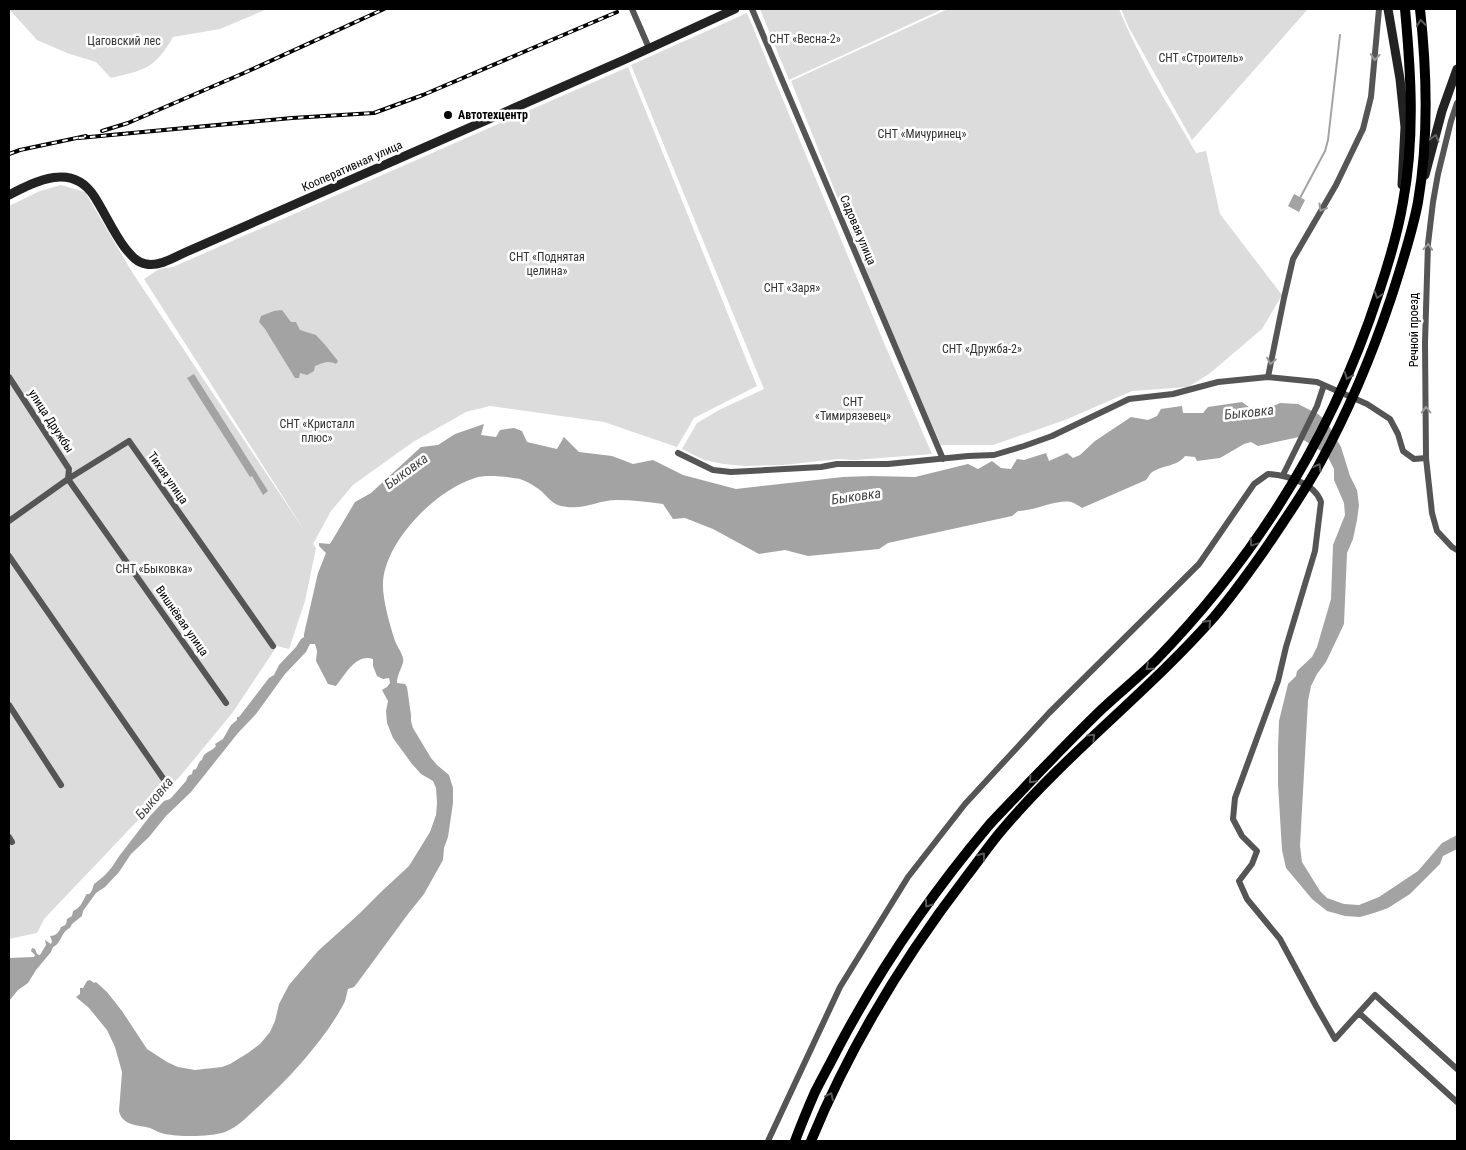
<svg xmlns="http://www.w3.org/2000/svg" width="1466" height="1150" font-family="'Roboto Condensed',sans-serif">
<rect width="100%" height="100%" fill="#fff"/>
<!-- green -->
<path fill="#dcdcdc" d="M9 9H267L220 29 173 37C155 69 144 70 111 78L96 62 67 53 37 40Z
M760 9H943L789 80Z
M948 9H1119C1139 59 1169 106 1196 153L1206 151 1220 214 1282 295 1262 329 1209 374 1188 387 1132 391 1065 420 993 445H941L888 324 791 81Z
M1121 9H1308L1192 140 1129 28Z
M747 13 884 343 932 454 855 460 839 459 783 465 745 466 723 464 704 460 682 449 697 423 719 410 764 389 631 65Z
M628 67 757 386 694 418 677 447 604 422 490 406 466 412 413 442 353 485 331 511 313 544 316 548 305 601 289 649 277 646 233 712 182 774 44 919 37 933 9 939V206L40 191 61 185 85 192 132 272 306 533 144 279 159 269 173 267Z"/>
<!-- water -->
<path fill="#a3a3a3" d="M1294 194 1305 200 1299 212 1288 206Z
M282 310 291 322H296L300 330 316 335 326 346 338 361 336 364C327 360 324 363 315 366L314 371 307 375 300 373 299 378H295L265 329 259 322 261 316 274 311Z
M194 374 268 491 263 495 252 476 250 477 187 378Z
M1242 402 1250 408 1267 409 1280 403 1298 404 1318 414 1326 421 1341 447 1350 476 1357 490 1359 505 1357 520 1353 539 1347 553 1344 624 1326 662 1317 674 1311 686 1308 701 1300 846 1302 862 1320 891 1327 898 1344 904 1359 905 1379 897 1418 871 1442 843 1457 835V849L1443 856 1440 864 1410 894 1388 908 1374 913 1360 917 1345 916 1327 911 1312 899 1286 868 1282 850 1278 784V747L1279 721 1288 684 1296 676 1297 671 1312 657 1317 647 1331 599 1333 545 1345 515 1344 503 1334 480V469L1327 455 1299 437 1258 446 1251 442 1244 444 1220 458 1197 461 1195 457 1185 456C1177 467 1161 465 1151 473 1149 475 1148 478 1146 480L1082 508C1079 506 1075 503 1071 502 1057 499 1034 511 1018 511L1012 516 888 543 879 549 808 556 785 550 759 554 713 529 685 518 673 519 663 504C648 502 632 500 617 500 597 500 584 511 561 506 552 504 547 496 540 490 535 486 526 481 520 479 510 477 485 474 475 478 436 490 386 540 383 582 382 598 390 625 395 641 397 646 402 653 403 658 405 664 397 673 397 683L405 684 407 687 411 715V721L413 728 431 758 437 765 449 775 453 788V803L448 837 444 848 443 860 424 894 408 914 358 982 354 987 348 989C346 996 346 1001 342 1007 322 1043 289 1078 259 1106 249 1115 238 1127 225 1132 211 1137 180 1137 165 1134 160 1133 155 1130 150 1128 139 1125 122 1126 119 1111L122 1072 115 1047 107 1030 89 1008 76 997 80 994V988H83L87 981 90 980 94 983 96 982 107 992 122 1011 147 1049 167 1062 178 1067 195 1070 222 1067 230 1064 248 1053 260 1044 270 1032 275 1021 279 1004 289 985 318 951 359 914 382 891 409 866 430 832 436 815 437 803 436 788 433 781 421 774 412 764 393 738 387 723 386 711 388 701 382 690 387 687 390 683 389 678 383 679 377 676 373 666V659C356 653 345 675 336 686L328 684 316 661 317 651 315 644H310L306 652 285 674 256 714 238 733 191 792 166 816 149 837 131 854 119 872 105 887 96 893 83 911 82 916 72 924 70 928C61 931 62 943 53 947L51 952 36 970 28 983 18 990 9 1001V958L34 957 35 955 31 951 32 948 35 949 37 954 40 955 46 945 45 940 51 944 52 941 50 936C55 936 59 933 61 927 67 925 66 924 67 919L72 916 73 911C80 908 82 903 85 897 88 891 87 897 91 892 93 889 93 886 94 884 98 881 103 877 106 874 112 868 115 862 120 855L150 816 164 801 170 799 172 797 186 781 188 776 192 774 193 770 196 769 200 761 202 760C203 753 209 752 213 749L216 746 215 744 223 739 231 725 237 720V717H239L269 678 274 675 279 665 296 647 301 639 304 637V634L318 573 326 553 319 546V543L330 544 355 502 371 493 421 447 438 445 455 434 484 424 481 435 496 437 500 430 514 428 522 431 527 442 557 449 564 437 579 452 612 456 633 464 653 460 683 475 736 489 843 477 871 476 915 477 968 464 978 469 992 461 1001 468 1011 469 1017 459 1024 460 1046 453 1049 461 1067 453 1073 458 1080 455 1095 441 1131 417 1148 420 1157 416 1161 409 1182 406 1183 413H1203L1208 407Z"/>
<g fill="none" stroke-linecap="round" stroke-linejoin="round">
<!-- stream -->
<path stroke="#a3a3a3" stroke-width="2" d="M1300 198 1325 151 1328 140 1340 35"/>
<!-- street -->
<path stroke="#555" stroke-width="6" d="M632 9 649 48
M752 9 943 459
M1457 103 1451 121 1438 174 1433 202 1428 244 1425 343 1426 458 1432 513 1437 531 1452 547 1457 550
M9 377 69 469 68 479 226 703
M1268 377 1284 298 1293 259 1336 185 1363 129 1371 97 1379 9
M678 453 713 470 731 472 821 467 837 464H888L968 456 994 455 1024 446 1052 436 1129 399 1173 394 1218 382 1268 377 1317 382 1367 404 1390 419 1398 434 1403 451 1414 459 1426 458
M1283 475 1317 406 1324 385
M9 521 68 479 129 441 273 646
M9 556 167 784
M9 705 61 785
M9 837 12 842
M1359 1013 1457 1102
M768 1141 840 987 908 877 965 804 1049 713 1199 564 1254 484 1268 474C1286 475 1315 483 1321 502L1315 551 1286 647 1278 681 1235 798 1233 819 1242 836 1257 851 1252 864 1239 881 1247 899 1280 939 1316 1006 1335 1039 1375 995 1457 1069"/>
<!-- secondary -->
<path stroke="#222" stroke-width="9" d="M1388 9 1400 79 1405 127 1402 185
M1425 175 1442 111 1457 69
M9 195C36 181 72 162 94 196 105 213 113 232 125 248 131 255 137 263 146 264 159 267 175 257 186 252L626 59 735 9"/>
<!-- primary -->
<path stroke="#000" stroke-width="10" d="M795 1141C801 1125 808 1108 815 1092 822 1078 830 1064 837 1050 879 970 931 894 990 824 1002 811 1015 798 1027 785 1051 760 1076 734 1102 709 1120 692 1139 677 1156 660 1258 555 1334 431 1379 292 1389 262 1398 232 1403 202 1415 138 1411 73 1405 9
M811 1141C850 1046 903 959 966 877 978 862 989 845 1002 830 1067 753 1148 692 1214 617 1234 593 1252 568 1270 542 1287 516 1305 491 1320 463 1349 410 1372 355 1391 298 1401 267 1412 234 1418 202 1429 138 1427 72 1420 9"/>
<!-- rail casing -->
<g stroke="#000" stroke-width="4">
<path id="rail" d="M102 131 128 123 244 73 384 9
M79 138 292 118 374 113 423 95 617 12
M9 154 20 150 86 136"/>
</g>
<!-- rail -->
<use href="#rail" stroke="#fff" stroke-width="2" stroke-dasharray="5.5" stroke-linecap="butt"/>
</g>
<!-- one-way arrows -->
<defs><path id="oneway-chevron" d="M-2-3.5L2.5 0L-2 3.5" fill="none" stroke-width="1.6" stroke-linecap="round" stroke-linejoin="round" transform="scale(1.25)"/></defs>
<g stroke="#595959">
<use href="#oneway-chevron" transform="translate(1421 23) rotate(-96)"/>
<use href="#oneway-chevron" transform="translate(1378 295) rotate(108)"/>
<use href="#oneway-chevron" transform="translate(1348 376) rotate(112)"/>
<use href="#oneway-chevron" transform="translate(1318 467) rotate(-60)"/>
<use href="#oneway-chevron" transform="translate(1253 543) rotate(124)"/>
<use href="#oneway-chevron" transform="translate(1208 623) rotate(-47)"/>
<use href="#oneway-chevron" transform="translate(1149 667) rotate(138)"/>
<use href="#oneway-chevron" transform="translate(1092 737) rotate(-44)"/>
<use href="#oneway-chevron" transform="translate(1032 780) rotate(133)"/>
<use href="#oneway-chevron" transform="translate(982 856) rotate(-52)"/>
<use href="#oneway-chevron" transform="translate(928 904) rotate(126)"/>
<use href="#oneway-chevron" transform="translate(830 1096) rotate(-64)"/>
</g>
<g stroke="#999">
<use href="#oneway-chevron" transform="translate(1375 57) rotate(95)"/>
<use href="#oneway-chevron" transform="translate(1322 208) rotate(121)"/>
<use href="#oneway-chevron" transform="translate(1428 247) rotate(-86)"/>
<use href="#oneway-chevron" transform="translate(1271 361) rotate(101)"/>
<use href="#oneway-chevron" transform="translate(1426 410) rotate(-91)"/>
</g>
<use stroke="#646464" href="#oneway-chevron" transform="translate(1435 138) rotate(-75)"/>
<!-- markers -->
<circle fill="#000" stroke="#fff" stroke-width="2" cx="448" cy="115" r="5"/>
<g text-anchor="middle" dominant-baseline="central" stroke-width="5" stroke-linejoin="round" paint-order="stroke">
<!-- park labels -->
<g font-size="12" fill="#333" stroke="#fff">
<text x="805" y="39">СНТ «Весна-2»</text>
<text x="124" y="41">Цаговский лес</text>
<text x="1201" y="58">СНТ «Строитель»</text>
<text x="922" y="134">СНТ «Мичуринец»</text>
<text x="547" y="257">СНТ «Поднятая<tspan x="547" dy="14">целина»</tspan></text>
<text x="792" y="288">СНТ «Заря»</text>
<text x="982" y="349">СНТ «Дружба-2»</text>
<text x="853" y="402">СНТ<tspan x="853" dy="14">«Тимирязевец»</tspan></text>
<text x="317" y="424">СНТ «Кристалл<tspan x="317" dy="14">плюс»</tspan></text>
<text x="154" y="569">СНТ «Быковка»</text>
</g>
<!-- poi labels -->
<g font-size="12" font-weight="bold" fill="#000" stroke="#fff" text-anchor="start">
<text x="458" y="115">Автотехцентр</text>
</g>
<!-- street labels -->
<g font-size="12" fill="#000" stroke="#fff">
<text transform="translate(352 166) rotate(-24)">Кооперативная улица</text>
<text transform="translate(858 230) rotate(67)">Садовая улица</text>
<text transform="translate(1414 330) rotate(-90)">Речной проезд</text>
<text transform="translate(51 421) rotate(57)">улица Дружбы</text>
<text transform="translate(168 478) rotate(55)">Тихая улица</text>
<text transform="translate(182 621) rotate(55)">Вишнёвая улица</text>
</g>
<!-- water labels -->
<g font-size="14" font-style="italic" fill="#444" stroke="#fff">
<text transform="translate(1249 412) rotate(-6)">Быковка</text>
<text transform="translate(406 471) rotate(-36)">Быковка</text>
<text transform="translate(856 496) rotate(-8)">Быковка</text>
<text transform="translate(154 798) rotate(-50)">Быковка</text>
</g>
</g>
<!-- border -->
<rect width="1466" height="1150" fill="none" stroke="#000000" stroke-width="20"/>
</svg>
